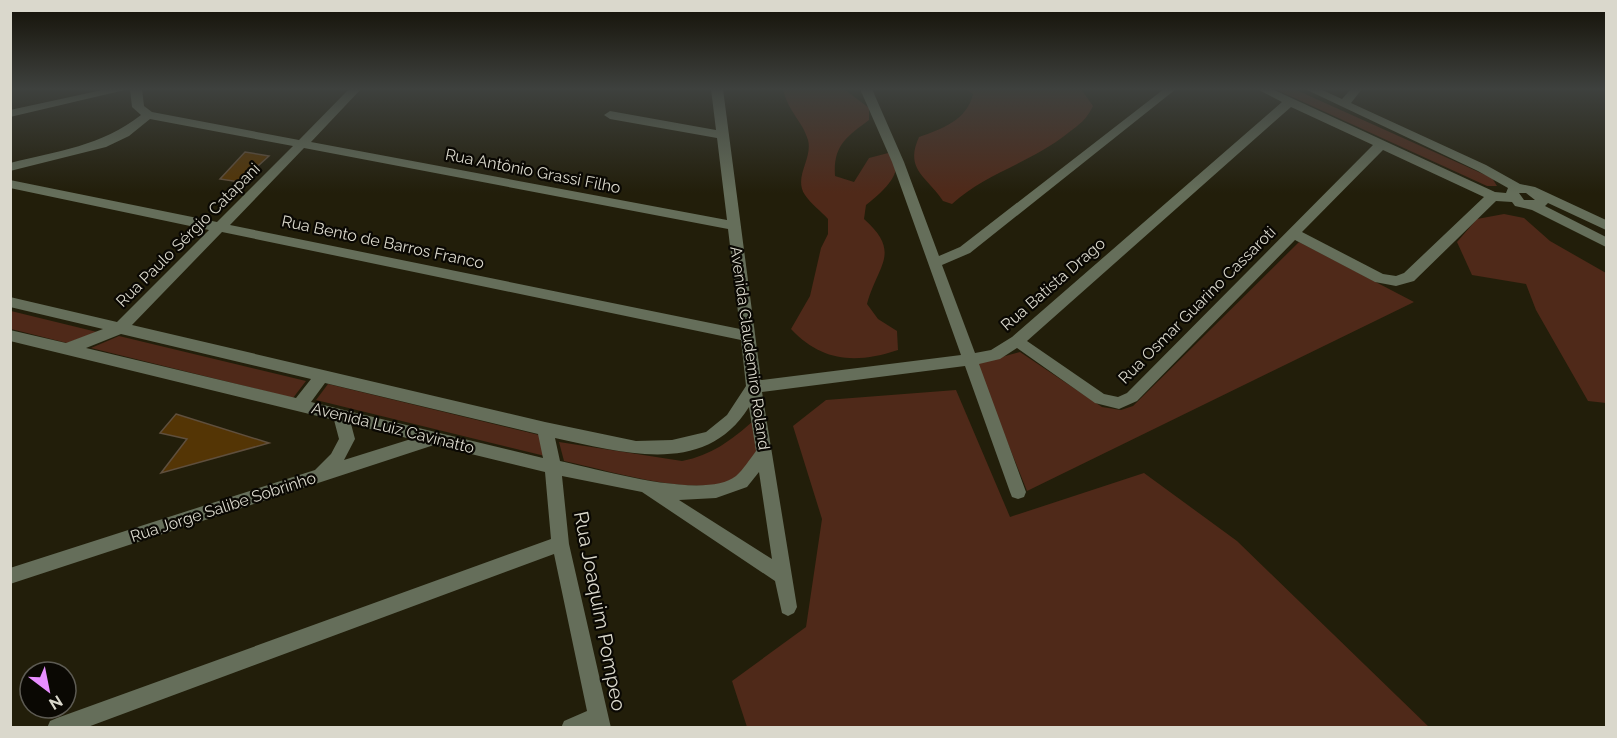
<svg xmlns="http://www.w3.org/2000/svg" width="1617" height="738" font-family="Raleway,sans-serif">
<rect width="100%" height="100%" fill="#221e0a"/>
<!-- green -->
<path fill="#4f2919" d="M783 89H844L869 108V120C846 137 833 146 835 176L854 182 869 158 892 152C894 157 896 162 896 167 896 181 876 197 866 205L864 219C902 253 878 264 867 304L878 319 897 331 898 350C856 364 822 362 791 329L810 296 821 248 828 234V219C821 211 811 204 805 195 793 177 813 159 808 140 802 120 788 112 783 89Z
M966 89H1081L1093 106C1087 119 1079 125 1068 133 1031 163 985 173 952 204L943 201C927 176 904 170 919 137 942 129 967 120 973 94Z
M1275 89H1294L1492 178 1497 186H1487Z
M1504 214 1524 218 1550 241 1606 273V403L1588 401 1536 310 1526 284 1472 275 1457 242 1477 219Z
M1299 242 1414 302 1027 491 976 364 1020 352 1102 407 1121 410 1133 406Z
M11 311 97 332 67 343 11 329Z
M119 336 306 381 293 398 91 348Z
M328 384 539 435 545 456 316 400Z
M956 390 1010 517 1144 473 1237 541 1429 727H747L732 681 806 627 822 519 793 426 826 400Z
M752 422 757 452C751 459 745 472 737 477 705 501 603 469 564 461L559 442 682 461C712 455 730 441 752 422Z"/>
<!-- building -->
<path fill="#543505" stroke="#5f4f3d" stroke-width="1.5" d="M245 152 269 156 240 182 220 179Z
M176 414 269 443 161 473 187 439 160 433Z"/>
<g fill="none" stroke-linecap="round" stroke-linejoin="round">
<!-- minor -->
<path fill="#656e5a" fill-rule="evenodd" d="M107 89H129L10 117V110Z
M130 89H142L144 106 152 112 299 140 349 89H361L311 142 727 220 717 138 610 119 604 115 610 111 716 130 711 89H723L761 380 961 355 892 162 860 89H872L904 162 939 256 960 247 1164 89H1176L970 253 942 265 975 353 991 350 1012 337 1282 102 1257 89H1272L1495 192 1506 193 1508 188 1478 171 1305 89H1320L1342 99 1351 89H1362L1351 103 1486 165 1520 184 1535 187 1606 220V230L1548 203 1545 206 1606 237V247L1532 210 1515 206 1512 202 1496 201 1414 281 1396 286 1375 282 1295 240 1137 401 1119 409 1095 403 1017 348 1000 359 979 364 1026 492 1024 497 1018 499 1012 497 1010 492 965 366 762 392 797 607 794 613 788 616 782 613 775 581 642 492 562 476 569 544 611 728H561L564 721 587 711 554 554 85 728H47L50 721 57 718 551 539 545 472 434 445 10 584V568L315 470 331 454 339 439 334 420 10 341V330L66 343 103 329 10 307V297L117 322 209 230 10 188V180L217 222 293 146 150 119 129 136 106 147 10 171V163C58 151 101 146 141 115L132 107ZM1291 107 1373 145 1127 393 1118 397 1104 394 1027 341ZM304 148 728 229 740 329 230 225ZM1383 150 1484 197 1404 273 1396 276 1383 274 1302 232ZM1519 193H1526L1535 200H1524ZM222 232 741 340 746 386 727 415 706 432 672 440 636 441 545 422 132 325ZM121 334 311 379 296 398 86 348ZM325 383 538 434 543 458 311 402ZM749 407 756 451C750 459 743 470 736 476 705 501 598 469 560 461L555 438C622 452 705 478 749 407ZM351 424 411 439 344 460 355 439ZM759 472 772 559 679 500 716 498 747 487Z"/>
</g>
<!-- sky -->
<linearGradient id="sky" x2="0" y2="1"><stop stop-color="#131006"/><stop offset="0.46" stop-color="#3e413e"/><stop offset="1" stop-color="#3e413e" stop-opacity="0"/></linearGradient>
<rect width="1617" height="193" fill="url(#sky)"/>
<g text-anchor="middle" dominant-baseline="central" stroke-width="4.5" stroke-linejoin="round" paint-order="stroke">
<!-- street labels -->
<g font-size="16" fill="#dad8cc" stroke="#0a0803">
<text transform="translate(533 171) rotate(11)">Rua Antônio Grassi Filho</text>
<text transform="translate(188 235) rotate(-45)">Rua Paulo Sérgio Catapani</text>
<text transform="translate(383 242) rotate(12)">Rua Bento de Barros Franco</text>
<text transform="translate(1053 284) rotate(-41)">Rua Batista Drago</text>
<text transform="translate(1197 305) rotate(-45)">Rua Osmar Guarino Cassaroti</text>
<text transform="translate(750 348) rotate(82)">Avenida Claudemiro Roland</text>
<text transform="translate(393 428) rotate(14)">Avenida Luiz Cavinatto</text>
<text transform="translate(223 507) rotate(-18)">Rua Jorge Salibe Sobrinho</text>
</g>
<!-- near-street labels -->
<g font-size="20" fill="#dad8cc" stroke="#0a0803">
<text transform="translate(600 611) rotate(79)">Rua Joaquim Pompeo</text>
</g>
</g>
<!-- border -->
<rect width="1617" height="738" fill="none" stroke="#dad8cc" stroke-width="24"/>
<!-- north arrow -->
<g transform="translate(48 690) rotate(148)"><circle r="28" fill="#0a0803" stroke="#5d5b53" stroke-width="1.5"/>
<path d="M0-4.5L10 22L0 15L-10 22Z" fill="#e88eff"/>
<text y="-9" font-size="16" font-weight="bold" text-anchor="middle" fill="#dad8cc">N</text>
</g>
</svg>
